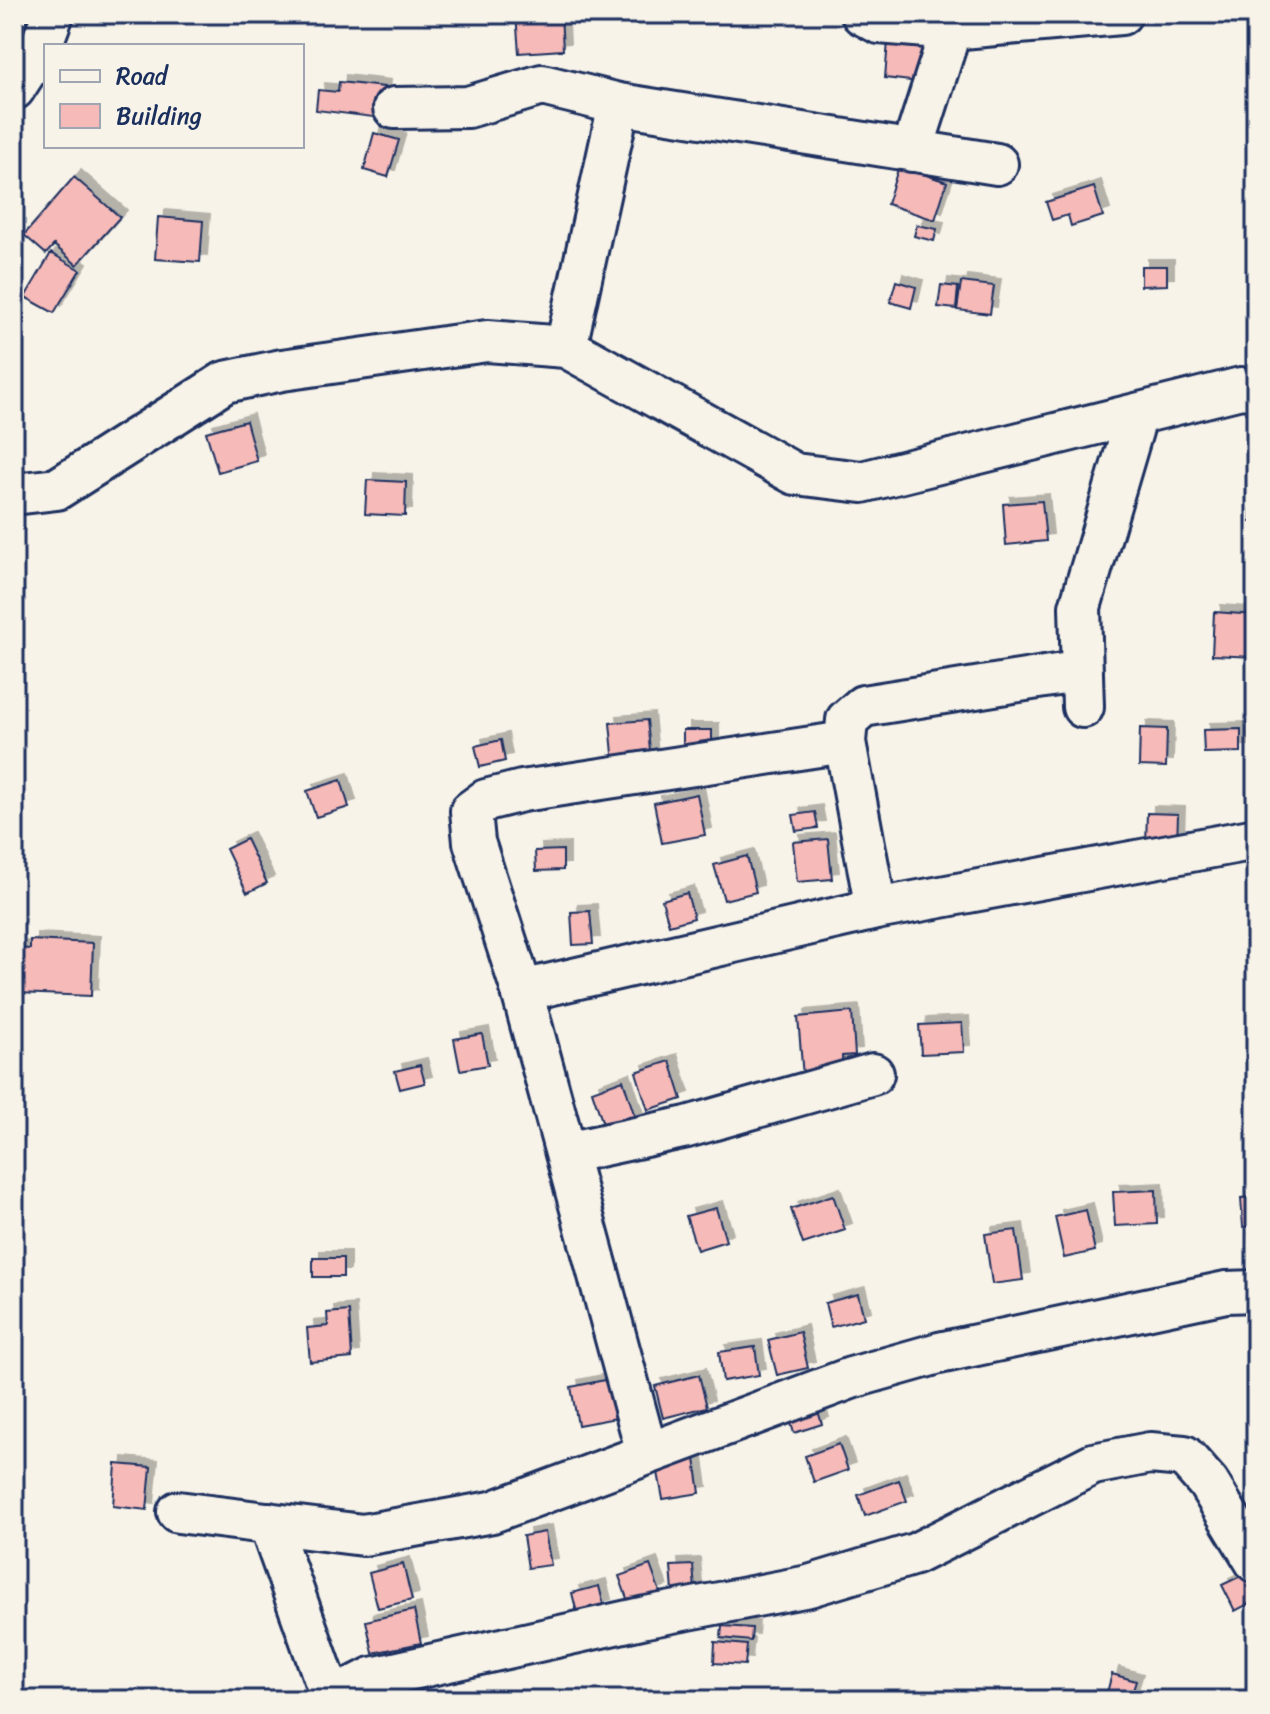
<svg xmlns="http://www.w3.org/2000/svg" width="1270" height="1714" font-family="Sriracha,sans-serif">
<defs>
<filter id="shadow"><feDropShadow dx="7" dy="-7" stdDeviation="0" flood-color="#0004"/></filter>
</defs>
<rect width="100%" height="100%" fill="#f7f3e8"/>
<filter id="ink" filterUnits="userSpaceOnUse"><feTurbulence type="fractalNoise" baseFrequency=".0125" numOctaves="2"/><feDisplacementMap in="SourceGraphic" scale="16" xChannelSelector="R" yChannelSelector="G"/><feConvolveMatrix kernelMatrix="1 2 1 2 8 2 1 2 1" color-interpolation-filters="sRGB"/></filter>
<g filter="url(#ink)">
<!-- building -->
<path fill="#f6bab8" stroke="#1b2f5e" stroke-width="2" filter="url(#shadow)" d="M516 14H561L563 50 519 53Z
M888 41 924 45 919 82 885 78Z
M339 82 384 87 381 118 316 110 318 90 338 92Z
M374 133 399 140 388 177 364 170Z
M899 166 947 182 935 220 887 204Z
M74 177 120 217 77 265 54 245 46 254 24 235Z
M1094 187 1103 216 1071 226 1068 215 1052 220 1046 202Z
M158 217 203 221 200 262 155 259Z
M917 225 937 229 934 241 914 236Z
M51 253 80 270 54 313 25 297Z
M1141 266H1167V285L1141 286Z
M896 281 916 287 911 308 890 302Z
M961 282 994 286 990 314 957 310Z
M941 285 958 287 956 309 938 307Z
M246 421 257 461 218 472 206 432Z
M367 480 406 482 405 516 365 514Z
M1252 488H1256V522H1251Z
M1042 501 1046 541 1006 545 1003 504Z
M1214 612 1256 615V657L1212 655Z
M647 720 651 760 614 764 610 723Z
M1140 728 1167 729 1166 767 1139 766Z
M1241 729V752L1204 753 1203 730Z
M683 730H712V757H683Z
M501 740 505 761 480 767 475 746Z
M341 780 349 807 316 817 307 791Z
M697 794 705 835 662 843 654 803Z
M815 812 818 828 796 831 793 815Z
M1147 813 1178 814 1177 845 1146 844Z
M246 839 267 883 247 893 226 849Z
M828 839 832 879 797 882 793 842Z
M563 850V870L536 871 535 851Z
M747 856 756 892 724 900 714 865Z
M687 893 694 918 669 925 662 900Z
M590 911 593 944 573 945 571 912Z
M30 940 93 943 91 996 17 993 18 948 30 949Z
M852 1012 855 1055 842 1056 843 1074 803 1077 798 1017Z
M962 1023 964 1052 921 1054 919 1025Z
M482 1034 488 1065 460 1070 454 1039Z
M670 1061 682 1099 648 1110 636 1072Z
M420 1065 425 1083 400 1089 395 1071Z
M623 1080 637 1123 606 1133 592 1091Z
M1156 1190 1157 1224 1115 1226 1113 1192Z
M833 1195 845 1230 803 1244 791 1209Z
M1256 1197V1226L1243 1227 1241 1198Z
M716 1208 726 1241 697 1250 686 1216Z
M1086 1210 1095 1251 1064 1258 1055 1217Z
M1016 1230 1023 1280 992 1284 985 1234Z
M1249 1232H1256V1267H1252Z
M313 1258H343V1277H313Z
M858 1294 864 1318 831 1327 825 1303Z
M349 1311 352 1358 310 1362 307 1328 328 1326 327 1313Z
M800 1332 808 1368 777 1375 768 1340Z
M755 1347 759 1375 723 1381 719 1352Z
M699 1375 707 1407 663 1418 655 1386Z
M619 1377 627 1416 578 1425 571 1387Z
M814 1398 822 1424 794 1433 786 1407Z
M839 1444 848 1470 814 1482 805 1456Z
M694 1452 700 1493 663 1499 657 1467Z
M116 1464 151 1467 147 1510 113 1506Z
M899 1480 907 1501 865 1516 858 1495Z
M545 1532 551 1565 528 1568 523 1536Z
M403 1564 412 1600 378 1608 369 1573Z
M650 1565 660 1592 629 1604 619 1576Z
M693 1565 695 1590 673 1592 671 1566Z
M1247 1573 1256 1591V1600L1235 1611 1222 1585Z
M599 1586 604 1606 577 1613 572 1593Z
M414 1610 421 1643 373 1653 366 1621Z
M722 1626 752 1628 751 1641 721 1638Z
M715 1642 747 1645 745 1665 714 1663Z
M1112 1674 1136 1681 1130 1700H1105Z"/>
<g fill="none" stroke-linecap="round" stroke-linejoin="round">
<!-- minor casing -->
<g stroke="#1b2f5e" stroke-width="46">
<path id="minor" d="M862 14 879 23 951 29 1121 14
M14 89 40 49 53 14
M394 108 468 107 542 85 619 104 997 164
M912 151 951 29
M566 347 619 104
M14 494 57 489 225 382 282 370 487 341 566 347 795 474 862 482 1241 388 1256 390
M1083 707 1080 607 1137 414
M876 909 845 742 847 720 863 706 1082 671
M522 991 876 909 1256 839
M566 1153 687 1127 873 1074
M647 1453 522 991 474 842 471 811 486 800 522 791 845 742
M178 1512 363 1535 492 1512 851 1378 939 1353 1226 1292 1256 1291
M269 1523 331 1697
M329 1700 372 1678 646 1617 809 1586 915 1554 1093 1464 1150 1453 1184 1456 1208 1483 1256 1562"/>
</g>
<!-- minor -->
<use href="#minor" stroke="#f7f3e8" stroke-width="40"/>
</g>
</g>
<!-- margin -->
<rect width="1270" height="1714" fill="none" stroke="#f7f3e8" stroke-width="48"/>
<rect x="24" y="24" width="1222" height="1666" fill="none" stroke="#1b2f5e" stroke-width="3" filter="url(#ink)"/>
<!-- legend -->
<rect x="44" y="44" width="260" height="104" fill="#f7f3e8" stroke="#9fa5b1" stroke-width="2"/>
<rect x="60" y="70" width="40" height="12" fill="#f7f3e8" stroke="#9fa5b1" stroke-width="2"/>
<text x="116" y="84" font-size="24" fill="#1b2f5e">Road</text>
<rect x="60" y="104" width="40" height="24" fill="#f6bab8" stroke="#9fa5b1" stroke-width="2"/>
<text x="116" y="124" font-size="24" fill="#1b2f5e">Building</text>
</svg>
